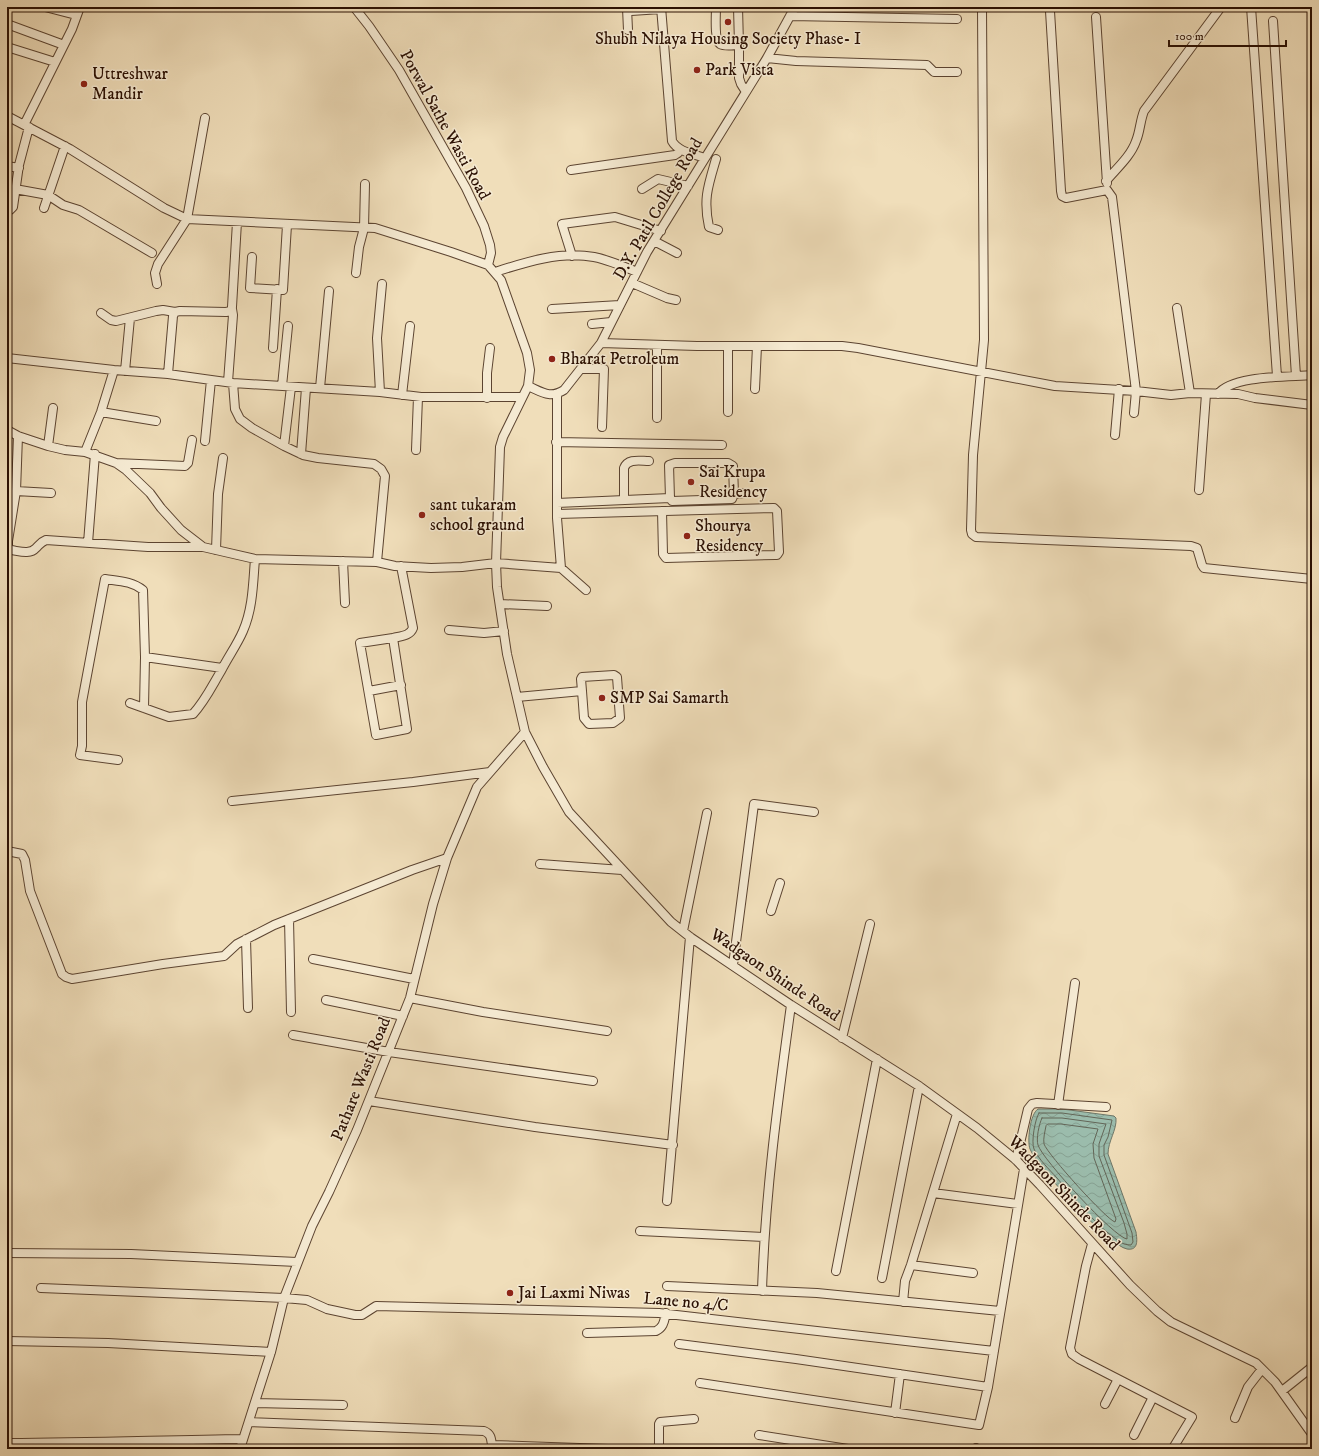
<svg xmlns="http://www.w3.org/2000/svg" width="1319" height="1456" font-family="'IM FELL DW Pica',serif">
<defs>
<pattern id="water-waves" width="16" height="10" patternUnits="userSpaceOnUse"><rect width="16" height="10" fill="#9bbcac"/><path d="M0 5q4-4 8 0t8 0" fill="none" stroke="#86a192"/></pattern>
</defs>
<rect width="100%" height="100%" fill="#f0deba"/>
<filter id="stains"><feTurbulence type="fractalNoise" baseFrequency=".005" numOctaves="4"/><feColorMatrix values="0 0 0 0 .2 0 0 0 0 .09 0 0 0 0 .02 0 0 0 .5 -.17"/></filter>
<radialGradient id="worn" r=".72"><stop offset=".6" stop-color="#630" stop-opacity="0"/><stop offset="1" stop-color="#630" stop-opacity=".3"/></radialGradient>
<!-- water -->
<path fill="url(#water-waves)" stroke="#6e7768" d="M1038 1109H1062L1114 1116 1116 1118C1117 1130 1108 1141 1108 1154L1136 1232C1137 1239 1139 1251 1127 1249 1109 1246 1037 1167 1030 1149 1027 1141 1030 1114 1038 1109Z"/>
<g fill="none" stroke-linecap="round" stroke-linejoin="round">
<!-- shore -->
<path stroke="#636658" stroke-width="1" d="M1039 1113H1062L1112 1120 1108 1137 1104 1145V1155L1132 1233 1133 1242 1131 1245C1127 1245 1123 1244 1120 1242 1096 1226 1075 1199 1057 1178 1049 1169 1039 1160 1034 1149 1031 1142 1035 1119 1039 1113Z
M1042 1118H1062L1106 1124 1099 1144V1156L1124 1223 1127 1234V1239C1115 1238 1042 1159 1038 1145 1036 1139 1039 1124 1042 1118Z
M1048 1124H1061L1098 1129 1093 1144 1094 1158 1116 1219 1115 1222C1107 1220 1048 1155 1044 1144 1043 1139 1045 1131 1046 1126Z"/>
<!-- minor casing -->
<g stroke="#5c4431" stroke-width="10">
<path id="minor" d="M45 7 76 15
M354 7 369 26 399 70 466 188 484 226 490 245 491 253 488 265
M627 7 631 11 661 9
M661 7 672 141C678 152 694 154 705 158
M716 7C716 15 714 40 720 44 725 47 733 45 739 45V78L741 84 746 92
M738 7 739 45
M982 7 984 340 973 455 971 530 972 534 976 537 1191 546 1197 548 1202 565 1204 568 1312 579
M1251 7 1277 376
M627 8 628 30
M1050 11 1061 191 1062 196 1066 198 1107 190 1112 197 1136 391 1134 413
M790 16 957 19
M1096 17 1107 183
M1273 21 1296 376
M7 24 64 45
M7 47 55 62
M767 58 796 61 927 65 934 72H957
M7 116 70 149 164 208 187 219 375 228 451 252 488 265 501 280 527 353 530 370 528 386 503 437 500 447 496 563 497 587 507 654 525 732 543 767 569 812 671 922 690 937 791 1005 919 1086 977 1128 1016 1160 1040 1185 1130 1285 1157 1311 1171 1322 1256 1363 1275 1382 1312 1434
M24 125 72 29 80 7
M716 159C708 186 703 199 709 227L718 230
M7 166 19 168
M571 170 675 155 678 153 680 150
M1106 181C1116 169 1131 156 1136 141 1140 132 1140 121 1144 111L1221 7
M15 189 48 195 63 205 79 210 152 253
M642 189 658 179 688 186
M44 208 65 146
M7 211 10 210 13 207 19 165 29 127
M654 241 677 253
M572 256 562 224 615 217 661 231
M252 257 250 288 283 290 287 225
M495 272C526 262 560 251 594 257 609 260 623 266 637 272
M356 273 359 247 364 228 365 184
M632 283 667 298 676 300
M157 284 155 273 158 264 187 219 205 118
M1177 308 1190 393
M552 309 620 305
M101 313 111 320 116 321 156 311 163 310 175 312
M592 324 611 322
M601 343 697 346H842L858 348 1055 386 1136 391 1171 395 1190 393 1238 394 1255 398 1312 405
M728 346V412
M273 348 277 289
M7 358 114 370 168 374 233 383 380 392 421 397H522
M581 369H604L602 427
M125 371 130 318
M168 374 173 316 175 312 180 311 226 312 231 311 232 307 237 222
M228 382 233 315 232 309
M233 383 235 409 240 419 252 428 284 446 303 455 318 458 374 464 381 469 385 476 377 562
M282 386 288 326
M528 386C542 392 550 399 564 390L601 343 647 252 767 58 795 7
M320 388 329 291
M755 389 757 346
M380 392 377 338 382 284
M1218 394C1232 375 1289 377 1312 375
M402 395 410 326
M557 395V518L561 568
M487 398V373L490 348
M101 412 156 421
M657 418V345
M7 430 18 436 48 446 65 450 85 452 116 463 126 470 150 493 161 508 181 530 203 547
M1115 435 1119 389
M18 436 16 491 8 541V547L11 550C19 551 30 555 36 548 40 544 41 542 46 540L148 547H203L255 559 377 562 395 566 431 568 462 567 496 563 561 568 586 590
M205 441 211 380
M556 442 722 445
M48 446 53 408
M284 446 291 387
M416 450 418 397
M85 452 101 412 114 370
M301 454 306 388
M116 463 185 466 188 463 192 440
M1199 490 1206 394
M16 491 51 493
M734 494 732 499 672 501 670 498 669 465 675 463H728L733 466 734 494 745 493
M624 500V468C628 458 640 461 649 461
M557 503 670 498
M557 514 774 508 777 511 779 552 777 555H775L666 558 663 554 662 511
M88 543 95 454
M216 550 218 494 223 458
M343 561 345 603
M500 604 547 606
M449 630 484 633 504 631
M393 638 360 643 376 735 407 729 393 638C401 636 410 636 413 628L401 566
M145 657 222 668
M369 691 401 685
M517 697 582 691 581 679 582 677 614 675 617 677 620 718 613 723 589 724 584 718 582 691
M130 703 169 717 193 714C205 701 212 686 221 671 228 657 237 645 243 631 253 608 253 583 255 559
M118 760 80 755 82 746V702L105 579C118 581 132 581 143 590L145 657 144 708
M232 801 413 782 490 772
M7 851 22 854 25 860 30 891 62 974 66 977 72 979 163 964 224 956 237 944 274 925 412 870 447 858
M540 864 622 870
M771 911 780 883
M289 919 291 1012
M683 931 707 813
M246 939 248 1008
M313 959 414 979
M733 965 754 804 814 812
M410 998 483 1012 607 1031
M326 1000 403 1016
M293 1035 389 1052 593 1081
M842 1038 870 924
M369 1101 535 1127 673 1145
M1058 1105 1075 983
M1016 1160 1028 1109 1032 1104 1037 1103 1106 1107
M933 1193 1018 1204
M667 1201 690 937
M640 1231 764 1237
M1092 1244 1086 1266 1070 1348 1072 1354 1079 1359 1153 1397 1134 1435
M7 1253 131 1254 297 1262
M911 1265 973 1273
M836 1271 877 1059
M882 1278 919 1086
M667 1286 817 1293 1000 1311
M41 1288 284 1298 307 1300 327 1309 355 1315H362L376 1306 659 1313 994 1351
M762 1291C765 1195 778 1100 791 1005
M903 1302 905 1281 911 1265 957 1114
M587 1333 656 1331C664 1327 664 1321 666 1313
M7 1341 108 1343 271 1352
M679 1344 796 1359 988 1387
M700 1383 979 1425 988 1387 1024 1169
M1282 1391 1312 1367
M1153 1397 1192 1417 1173 1448
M255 1403 343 1405
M1105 1404 1118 1379
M895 1413 900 1374
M1235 1418 1248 1387 1262 1369
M249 1422 484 1431C491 1434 491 1438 492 1445L608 1449
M759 1435 848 1449
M9 1443C87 1443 165 1440 243 1439
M240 1449 271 1352 284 1298 312 1226 329 1192 357 1130 410 998 433 904 447 858 477 787 525 732
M659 1449V1424L660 1422 694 1419
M976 1449V1448"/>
</g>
<!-- minor -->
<use href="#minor" stroke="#f5ead2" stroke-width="8"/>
</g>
<!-- markers -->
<g fill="#8f2418" stroke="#f5ead2" stroke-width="1.5">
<circle cx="728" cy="22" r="4"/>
<circle cx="697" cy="70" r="4"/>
<circle cx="84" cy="84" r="4"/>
<circle cx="552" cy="359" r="4"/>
<circle cx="691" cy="482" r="4"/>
<circle cx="422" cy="515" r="4"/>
<circle cx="687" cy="536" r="4"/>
<circle cx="602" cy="698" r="4"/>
<circle cx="510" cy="1293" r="4"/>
</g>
<g text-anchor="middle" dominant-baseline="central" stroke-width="3" stroke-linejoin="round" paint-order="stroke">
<!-- poi labels -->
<g font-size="17" fill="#2b1003" stroke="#f5ead2" text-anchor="start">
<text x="728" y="39" text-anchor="middle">Shubh Nilaya Housing Society Phase- I</text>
<text x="705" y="70">Park Vista</text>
<text x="92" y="74">Uttreshwar<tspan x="92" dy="20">Mandir</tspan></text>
<text x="560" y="359">Bharat Petroleum</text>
<text x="699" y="472">Sai Krupa<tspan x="699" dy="20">Residency</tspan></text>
<text x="430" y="505">sant tukaram<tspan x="430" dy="20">school graund</tspan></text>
<text x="695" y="526">Shourya<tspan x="695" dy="20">Residency</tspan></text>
<text x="610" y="698">SMP Sai Samarth</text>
<text x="518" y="1293">Jai Laxmi Niwas</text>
</g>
<!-- street labels -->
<g font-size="17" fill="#2b1003" stroke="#f5ead2">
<text transform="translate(445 125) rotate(61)">Porwal Sathe Wasti Road</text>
<text transform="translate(658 209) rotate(-60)">D.Y. Patil College Road</text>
<text transform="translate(775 975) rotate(34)">Wadgaon Shinde Road</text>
<text transform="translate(361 1079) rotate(-68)">Pathare Wasti Road</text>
<text transform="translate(1064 1193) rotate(46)">Wadgaon Shinde Road</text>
<text transform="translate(686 1302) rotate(5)">Lane no 4/C</text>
</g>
</g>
<!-- margin -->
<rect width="1319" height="1456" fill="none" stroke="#f0deba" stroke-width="24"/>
<rect x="8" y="8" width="1303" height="1440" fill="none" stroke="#2b1003" stroke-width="2"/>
<rect x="12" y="12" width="1295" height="1432" fill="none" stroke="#2b1003"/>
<!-- scale -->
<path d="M1169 40v6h117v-6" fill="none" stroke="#2b1003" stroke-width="2"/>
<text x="1175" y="40" font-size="12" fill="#2b1003" stroke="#f5ead2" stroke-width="3" paint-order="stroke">100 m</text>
<rect width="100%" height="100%" filter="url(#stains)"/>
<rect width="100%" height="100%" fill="url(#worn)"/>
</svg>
